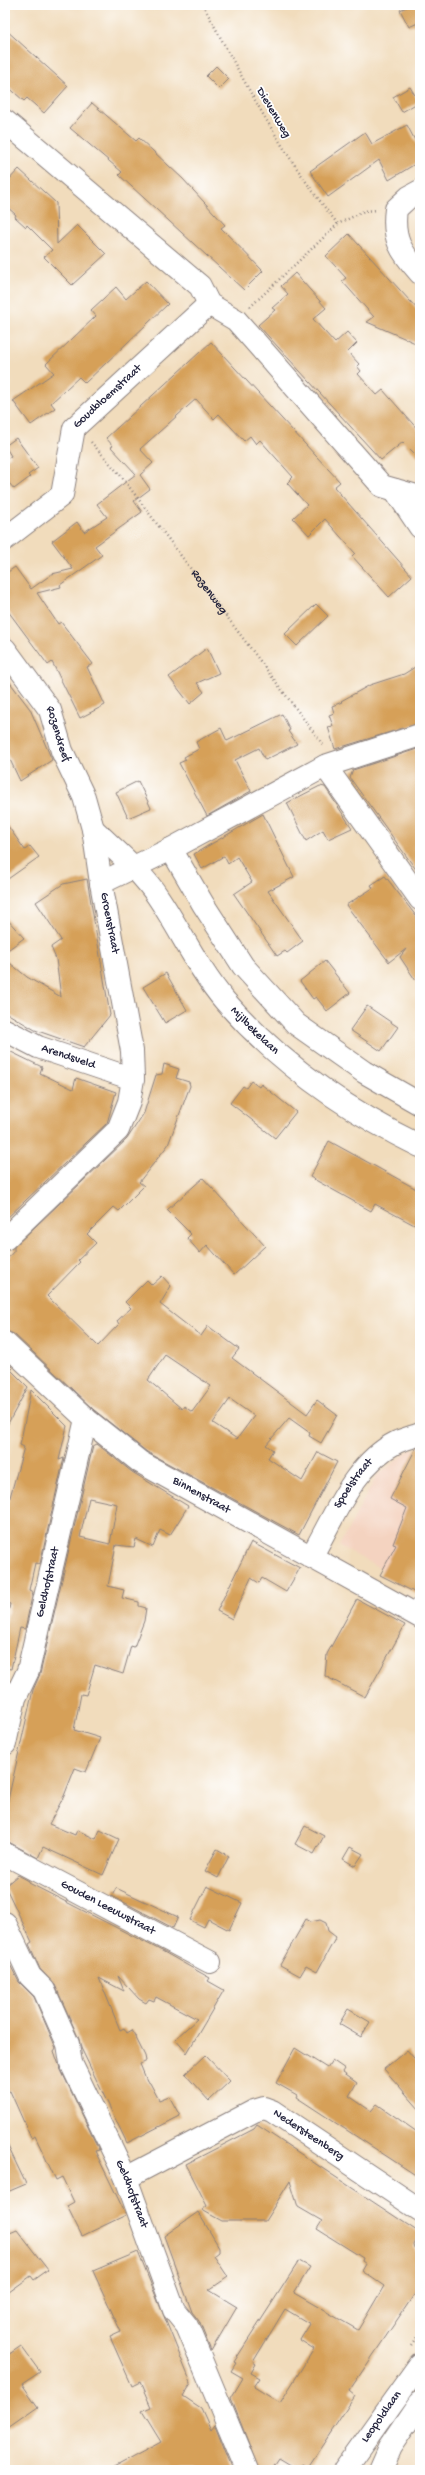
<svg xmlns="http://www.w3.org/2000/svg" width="425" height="2475" font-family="'Gochi Hand',sans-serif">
<rect width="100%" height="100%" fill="#fff"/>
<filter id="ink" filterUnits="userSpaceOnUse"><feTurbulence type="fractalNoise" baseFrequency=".025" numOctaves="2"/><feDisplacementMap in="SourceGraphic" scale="8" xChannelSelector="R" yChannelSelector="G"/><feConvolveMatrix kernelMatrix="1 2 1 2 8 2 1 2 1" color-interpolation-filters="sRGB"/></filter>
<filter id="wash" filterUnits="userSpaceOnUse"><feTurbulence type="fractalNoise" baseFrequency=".012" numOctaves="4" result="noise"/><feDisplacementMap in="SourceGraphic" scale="16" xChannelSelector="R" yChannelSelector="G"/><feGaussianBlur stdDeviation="0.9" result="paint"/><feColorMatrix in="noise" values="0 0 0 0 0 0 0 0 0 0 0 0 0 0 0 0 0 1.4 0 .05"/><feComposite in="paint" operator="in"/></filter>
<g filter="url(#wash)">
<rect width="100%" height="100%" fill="#f1dcbc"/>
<!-- built -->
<path fill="#f4d3c0" d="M420 1449V1595L380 1575 382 1569 339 1546 377 1475 410 1450Z"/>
<g id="blocks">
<!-- building -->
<path fill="#d6a059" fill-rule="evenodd" d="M411 5H420V22L409 27 400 10Z
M5 29 68 86 44 113 27 98 24 101 5 84Z
M216 66 229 79 219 89 206 76Z
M410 87 419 102 402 112 393 97Z
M92 103 136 141 139 138 183 179 225 225 221 228 263 271 244 290 119 175 122 172 70 128Z
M407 125 420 150V161L389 180 379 160 328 197 310 171 365 132 372 144Z
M19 169 56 203 57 244 77 225 106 254 72 285 44 257 52 250 27 225 26 227 15 217 16 215 5 205V184Z
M349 234 420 312V345L367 322 374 317 342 281 346 278 326 256Z
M295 273 326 308 313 319 335 343 347 332 357 343 348 352 359 364 357 366 361 371 358 374 377 395 383 390 420 432V459L403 442 381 460 258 325 275 310 272 308 288 294 281 286Z
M146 281 168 304 85 383 79 377 51 403 55 408 31 425 13 401 54 373 46 364 96 316 91 310 116 287 126 299Z
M211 342 340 482 334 487 412 576 389 597 352 556 355 553 325 519 309 535 293 518 307 505 287 483 293 477 260 440 256 444 250 436 244 441 219 414 214 419 196 399 140 449 153 463 140 475 150 489 134 501 142 512 95 546 102 555 60 585 61 587 37 593 58 624 61 622 93 664 87 667 105 705 80 718 52 662 48 665 5 607V574L15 567 31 589 52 574 73 569 52 541 77 522 84 532 107 517 97 504 136 474 111 447 113 446 106 438Z
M16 438 38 468 28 475 30 477 14 489 5 478V460L11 456 5 446Z
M316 604 328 616 297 646 285 634Z
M207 648 219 673 197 683 204 692 190 704 169 677Z
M415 667 420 675V723L335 749 328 727 333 726 329 715 334 713 332 706 342 702 341 701 370 685 404 674Z
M5 676 30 709 52 760 20 781 5 749Z
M282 714 290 730 288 731 297 744 265 760 259 748 235 760 251 791 207 816 179 763 186 760 184 757 199 749 196 742 221 728 227 741Z
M420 748V875L350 778 353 770Z
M138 781 151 808 128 818 116 792Z
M320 786 325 787 352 828 328 839 323 830 306 841 287 803Z
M263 814 294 877 268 891 303 941 287 953 285 951 277 956 234 894 252 882 237 857 228 864 224 856 202 869 194 854Z
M5 822 25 850 30 846 39 857 5 881Z
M385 876 420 921V987L400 957 406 949 389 962 346 905 373 888 371 885Z
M87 879 110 1015 84 1047 35 1030 5 1012V959L27 977 61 997 56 959 51 947 61 940 36 902 63 884Z
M5 917 24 938 5 952Z
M325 961 350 993 327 1011 316 997 313 999 300 981Z
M166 973 187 1010 165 1023 143 987Z
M367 1006 398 1027 381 1051 350 1030Z
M5 1049 42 1067 40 1073 73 1089 76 1078 116 1092 107 1123 5 1220Z
M164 1064 179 1069 176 1078 189 1082 190 1086 168 1145 139 1182 144 1186 119 1211 114 1207 87 1234 96 1243 78 1260 80 1262 47 1296 98 1346 119 1324 117 1321 131 1308 125 1302 147 1280 152 1285 162 1276 171 1286 160 1304 201 1336 208 1326 239 1349 232 1358 307 1414 317 1400 337 1415 321 1443 309 1436 310 1433 289 1418 266 1445 273 1450 268 1458 302 1481 318 1452 337 1462 299 1535 147 1452 94 1410 14 1334 5 1331V1261L14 1251V1247L127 1139 144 1113 156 1075 162 1074ZM165 1355 211 1386 192 1412 184 1406 182 1409 148 1380ZM230 1399 254 1416 237 1439 213 1423Z
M251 1081 259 1087 261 1084 296 1112 275 1138 230 1103 243 1086 246 1088Z
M329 1141 420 1191V1228L375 1204 371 1211 310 1177Z
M203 1178 265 1246 234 1275 207 1245 200 1253 187 1238 191 1234 167 1210Z
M5 1360 13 1368 11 1370 28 1387 5 1429Z
M31 1390 67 1426 59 1460 64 1458 40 1564 35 1563 29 1590 33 1592 25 1629 20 1628 11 1669 5 1668V1626L10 1604 5 1602V1515L24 1447 20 1445Z
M97 1444 132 1472 188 1506 170 1535 160 1530 153 1547 136 1539 134 1547 116 1545 108 1586 124 1590 122 1598 139 1602V1606L146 1608 144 1621 134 1647 131 1646 123 1674 95 1665 86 1695 81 1694 74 1730 100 1738 86 1772 75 1768 64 1796 49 1824 75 1835 77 1830 96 1839 100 1830 119 1839 103 1875 43 1847 38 1858 5 1840V1813L33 1690 40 1674 93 1446ZM89 1498 117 1504 110 1544 80 1537Z
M420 1447V1595L380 1575 396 1545 393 1544 407 1508 390 1499 416 1448Z
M251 1542 300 1568 286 1592 262 1578 259 1583 251 1578 232 1619 217 1611Z
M357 1599 405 1625 365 1697 325 1676 327 1654Z
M305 1826 324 1836 314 1854 295 1844Z
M350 1847 363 1854 355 1866 343 1859Z
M217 1849 229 1856 218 1878 205 1871Z
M18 1875 29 1881V1883L162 1951 210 1978 208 1981 224 1990 187 2053 175 2039 197 2019 156 1997 154 2001 149 1999 146 2003 139 1999 118 1976 124 1991 99 1978 120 2030 124 2028 127 2033 132 2030 145 2056 146 2061 140 2064 147 2081 150 2083 159 2100 169 2096 180 2116 127 2143 81 2048 79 2039 55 1985 40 1969 29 1944 32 1942 5 1886Z
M207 1886 242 1903 229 1930 208 1919 204 1927 190 1920Z
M116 1888 178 1917 173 1928 112 1896Z
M306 1919 311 1922 320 1920 326 1923 328 1931 336 1937 317 1972 306 1966 300 1976 280 1965Z
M5 1955 19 1982 34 1997 56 2048 54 2051 60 2068 99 2150 95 2151 126 2215 82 2236 67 2206 74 2202 62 2177 56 2180 35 2136 31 2138 10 2091 5 2093Z
M348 2009 370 2022 361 2037 339 2024Z
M295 2048 327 2068 332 2060 345 2069 343 2072 357 2082 349 2096 371 2111 377 2104 420 2134V2178L296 2097 297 2095 276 2083Z
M407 2050 420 2065V2110L384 2069Z
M205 2055 230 2081 209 2101 185 2074Z
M257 2125 420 2233 414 2245 420 2267V2286L349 2391 355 2396 308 2467 303 2464 299 2470 279 2458 271 2470H259L231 2398 243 2378 231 2371 236 2363 234 2362 299 2261 310 2267 294 2293 358 2330 384 2286 362 2271 366 2264 362 2261 363 2258 317 2229 322 2221 298 2207 290 2181 265 2221H222L202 2210 207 2206 186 2164 254 2129ZM285 2309 310 2324 300 2340 314 2349 280 2403 254 2387 260 2378 251 2373 256 2364 253 2362Z
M5 2140 26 2184 5 2193Z
M198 2212 219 2247V2252L214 2256 228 2277 209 2290 237 2307 211 2351 199 2321 192 2312 164 2236Z
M17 2230 48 2270 34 2280 31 2276 5 2295V2235Z
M138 2252 191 2383 183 2396 201 2408 211 2430 215 2425 233 2470H109L161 2442 142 2411 151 2407 140 2382 132 2386 110 2337 121 2332 93 2271Z
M21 2346 40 2372 22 2384 38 2407 5 2430V2357Z"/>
</g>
</g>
<g filter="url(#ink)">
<use href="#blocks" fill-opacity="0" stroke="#8a7f7c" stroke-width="1"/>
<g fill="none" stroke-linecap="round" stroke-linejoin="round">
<!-- minor casing -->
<g stroke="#8a7f7c" stroke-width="24">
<g id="minor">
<path d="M5 121 200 286 209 304 236 320 382 486 420 497"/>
<path d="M420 191 409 197 396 209C392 239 401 252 420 273"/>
<path d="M395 490 420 527"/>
<path id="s2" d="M5 539 62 495 74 428 209 304"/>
<path id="s3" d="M5 649 50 710 62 751 84 797 93 829 101 883"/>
<path d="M325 766 420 899"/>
<path id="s4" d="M93 829C116 851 141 871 158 897 181 931 198 969 225 1001 279 1063 346 1110 420 1146"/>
<path d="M171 849 203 904 243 966 296 1024 364 1072 420 1104"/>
<path id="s5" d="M5 1030 38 1047 133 1079"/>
<path d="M5 1239 118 1130 129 1102 133 1079 132 1051 101 883 171 849 325 766 420 735"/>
<path id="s6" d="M5 1343 86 1419 140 1462 420 1617"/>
<path id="s7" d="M311 1557C334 1518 353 1464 397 1442 404 1439 412 1437 420 1434"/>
<path id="s8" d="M5 1744 15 1698 28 1671 86 1419"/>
<path id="s9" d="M5 1854 210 1962"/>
<path id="s10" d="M5 1923 30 1976 44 1990 68 2044 71 2063 126 2178 174 2310 187 2326 247 2470"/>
<path id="s11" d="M126 2178 254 2111 264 2108 272 2111 420 2210"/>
</g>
</g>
<!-- major casing -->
<g stroke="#8a7f7c" stroke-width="24">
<g id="major">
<path id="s12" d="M344 2470 420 2364"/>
<path d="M380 2470 390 2447 420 2403"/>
</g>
</g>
<!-- path -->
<g stroke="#8a7f7c" stroke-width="2.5" stroke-dasharray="1 3" stroke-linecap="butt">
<path d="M203 5C244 81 283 157 338 224"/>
<path d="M250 307 338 224 364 211 377 210"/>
<path id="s1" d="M91 442 121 476 324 746"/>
<path d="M411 2346 420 2333"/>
</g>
<!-- minor -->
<use href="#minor" stroke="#fff" stroke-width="22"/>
<!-- major -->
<use href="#major" stroke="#fff" stroke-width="22"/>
</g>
</g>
<g text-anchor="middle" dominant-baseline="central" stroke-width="3.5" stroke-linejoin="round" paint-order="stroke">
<!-- street labels -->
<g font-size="12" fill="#22223b" stroke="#fff">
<text transform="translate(273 113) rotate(59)">Dievenweg</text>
<text stroke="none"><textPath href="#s2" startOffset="186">Goudbloemstraat</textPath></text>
<text stroke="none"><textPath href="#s1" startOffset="191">Rozenweg</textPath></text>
<text stroke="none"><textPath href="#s3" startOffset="101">Rozendreef</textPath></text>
<text transform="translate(109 923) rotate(79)">Groenstraat</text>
<text stroke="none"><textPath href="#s4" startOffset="260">Mijlbekelaan</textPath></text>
<text stroke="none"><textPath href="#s5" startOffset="69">Arendsveld</textPath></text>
<text stroke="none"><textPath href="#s7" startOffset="85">Spoelstraat</textPath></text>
<text stroke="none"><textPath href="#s6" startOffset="250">Binnenstraat</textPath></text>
<text stroke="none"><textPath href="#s8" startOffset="168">Geldhofstraat</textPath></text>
<text stroke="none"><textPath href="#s9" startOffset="116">Gouden Leeuwstraat</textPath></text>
<text stroke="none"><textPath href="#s11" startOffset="207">Nedersteenberg</textPath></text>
<text stroke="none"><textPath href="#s10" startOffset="301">Geldhofstraat</textPath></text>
<text stroke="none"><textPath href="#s12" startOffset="65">Leopoldlaan</textPath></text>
</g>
</g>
<!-- margin -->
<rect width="425" height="2475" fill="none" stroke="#fff" stroke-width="20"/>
</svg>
